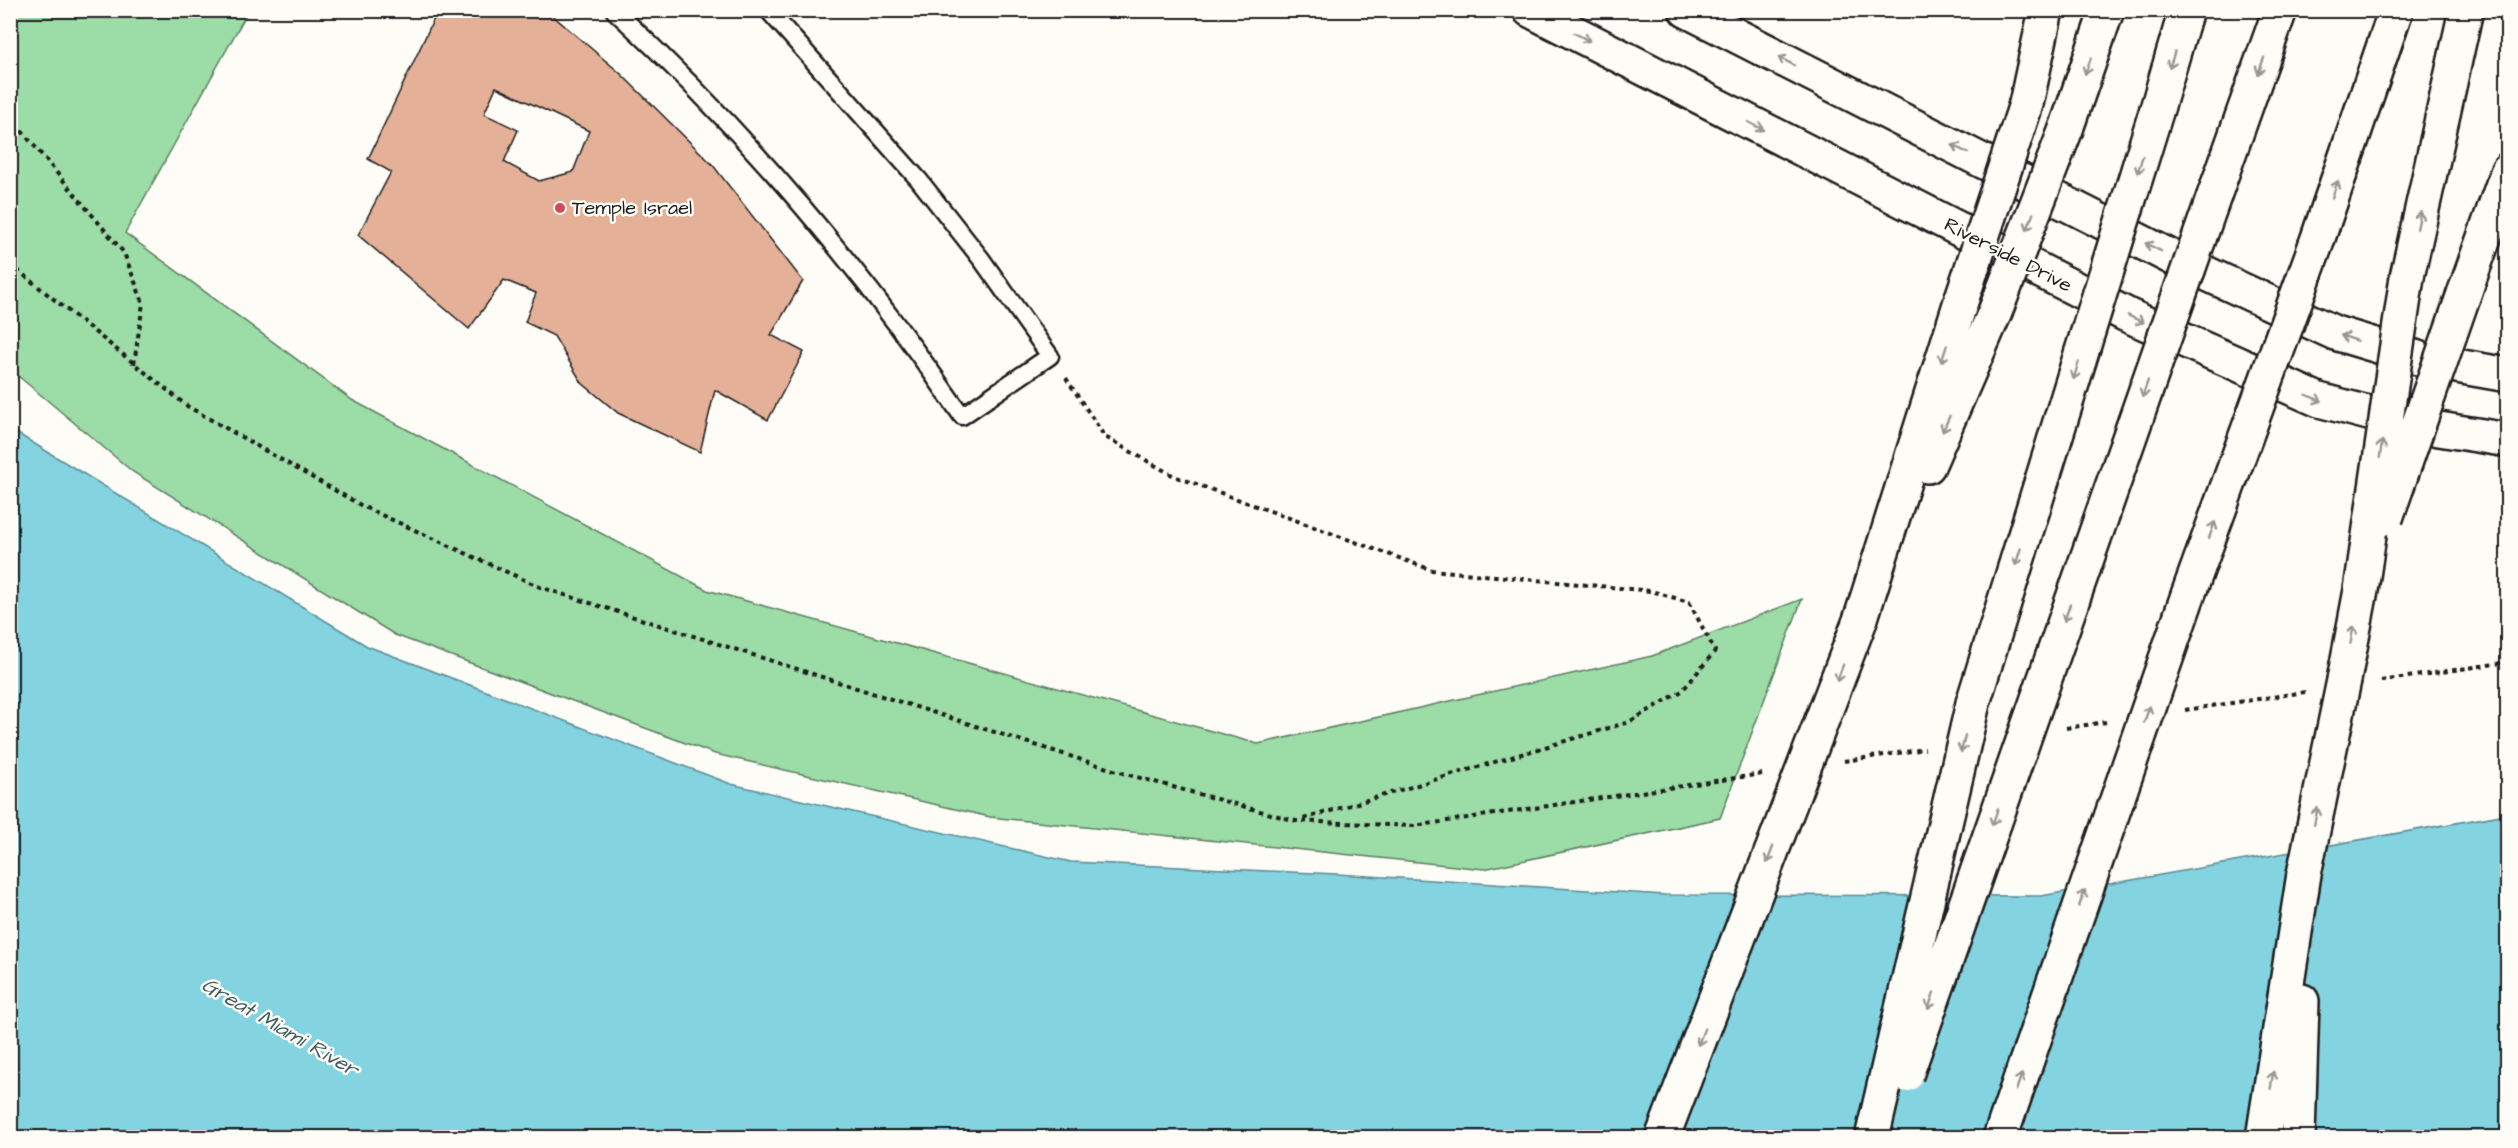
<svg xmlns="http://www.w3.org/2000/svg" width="2518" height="1148" font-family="'Architects Daughter',sans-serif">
<rect width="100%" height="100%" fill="#fdfcf7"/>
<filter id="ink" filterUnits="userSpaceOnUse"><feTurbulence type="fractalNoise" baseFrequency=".0167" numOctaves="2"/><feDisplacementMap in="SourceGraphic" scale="12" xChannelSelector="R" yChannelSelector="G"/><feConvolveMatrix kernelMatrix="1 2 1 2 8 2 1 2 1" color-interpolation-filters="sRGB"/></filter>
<g filter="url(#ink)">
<!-- green -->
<path fill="#9cdca6" stroke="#5c7c61" stroke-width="1.5" d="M10 11H248L125 233 352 400 707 590 1258 744 1652 656 1802 599 1720 818 1484 869 990 817 715 754 395 635 133 472 11 370Z"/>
<!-- water -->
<path fill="#83d3e0" stroke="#5a8a92" stroke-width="1.5" d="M10 429 367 646 731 784 1071 862 1337 874 1665 895 2041 896 2507 814V1137H11Z"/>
<!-- building -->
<path fill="#e4b098" stroke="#1c1c1c" stroke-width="1.5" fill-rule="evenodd" d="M438 10H546L620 73 712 164 803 281 771 335 804 352 768 420 715 390 700 452 618 413 582 383 554 336 525 322 536 293 504 280 469 329 358 235 391 172 368 159ZM496 87 589 131 573 172 539 181 504 162 518 130 484 114Z"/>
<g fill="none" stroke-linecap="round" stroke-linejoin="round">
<!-- lane casing -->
<g stroke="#1c1c1c" stroke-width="21">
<path id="lane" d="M614 10C746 132 861 268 962 416L1050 356 982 260 919 180 768 10"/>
</g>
<!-- secondary casing -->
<g stroke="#1c1c1c" stroke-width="38">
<path id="secondary" d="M1530 10 2127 315 2319 400 2414 425 2508 440
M1686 10 2173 258 2335 333 2428 361 2508 375"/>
</g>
<!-- highway casing -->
<g stroke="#1c1c1c" stroke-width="38">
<path id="highway" d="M2026 104 2046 10
M2157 109 2186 10
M2066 129 2107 10
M2214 196 2280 10
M2316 244 2396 10
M2407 277 2466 10
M2464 294 2508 170
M1928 466 1995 312
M1861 618 1962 298
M2344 680 2361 590
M2263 1138 2304 874
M2298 1138 2302 1001"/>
</g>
<!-- path -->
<path stroke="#1c1c1c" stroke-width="4" stroke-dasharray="4.5 4.5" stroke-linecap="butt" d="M10 117 124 253 143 303 134 364
M10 264 187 406 364 507 540 587 1126 774 1296 821 1414 826 1762 774
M1066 378 1105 437 1174 476 1432 570 1651 591 1689 602 1715 651 1682 691 1629 722 1300 820
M2381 681 2508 662
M2185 710 2305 692
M2066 728 2106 722
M1844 761 1925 749"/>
<!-- lane -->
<use href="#lane" stroke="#fdfcf7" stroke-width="16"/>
<!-- secondary -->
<use href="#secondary" stroke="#fdfcf7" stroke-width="33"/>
<!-- highway -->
<use href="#highway" stroke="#fdfcf7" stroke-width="33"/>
<!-- highway-bridge casing -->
<g stroke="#1c1c1c" stroke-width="38" stroke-linecap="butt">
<path id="highway-bridge" d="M1962 298 2026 104
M1995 312 2066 129
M2386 518 2464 294
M2361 590 2407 277
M2304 874 2344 680
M1906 1075 2214 196
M1662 1138 1861 618
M1872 1138 1973 703 2157 109
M2000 1138 2188 595 2316 244"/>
</g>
<!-- highway-bridge -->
<use href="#highway-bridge" stroke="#fdfcf7" stroke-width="33"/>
</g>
<!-- one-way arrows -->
<defs><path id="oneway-shaft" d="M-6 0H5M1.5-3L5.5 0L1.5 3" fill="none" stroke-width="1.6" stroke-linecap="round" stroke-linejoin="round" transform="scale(1.5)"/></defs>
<g stroke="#989794">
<use href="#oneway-shaft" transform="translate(1582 37) rotate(27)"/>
<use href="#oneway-shaft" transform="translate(2172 60) rotate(107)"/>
<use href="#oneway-shaft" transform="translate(1786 61) rotate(-153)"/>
<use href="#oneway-shaft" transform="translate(2088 66) rotate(110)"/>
<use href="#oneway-shaft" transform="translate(2261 66) rotate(110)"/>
<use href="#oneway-shaft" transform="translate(1756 126) rotate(27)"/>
<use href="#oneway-shaft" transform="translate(1960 149) rotate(-153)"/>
<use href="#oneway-shaft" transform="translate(2140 165) rotate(107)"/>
<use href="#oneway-shaft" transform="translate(2335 189) rotate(-71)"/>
<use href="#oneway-shaft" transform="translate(2419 220) rotate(-78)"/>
<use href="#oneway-shaft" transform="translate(2030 222) rotate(111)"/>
<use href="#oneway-shaft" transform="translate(2153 247) rotate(-153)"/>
<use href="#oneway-shaft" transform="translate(2136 319) rotate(24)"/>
<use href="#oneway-shaft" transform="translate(2349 338) rotate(-161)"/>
<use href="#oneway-shaft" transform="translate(1944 354) rotate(108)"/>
<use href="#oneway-shaft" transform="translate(2076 371) rotate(107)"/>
<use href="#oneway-shaft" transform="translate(2145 389) rotate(109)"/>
<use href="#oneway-shaft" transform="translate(2314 398) rotate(22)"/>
<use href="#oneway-shaft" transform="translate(1946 424) rotate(114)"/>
<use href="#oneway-shaft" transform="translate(2381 449) rotate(-82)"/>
<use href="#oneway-shaft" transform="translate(2212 530) rotate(-70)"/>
<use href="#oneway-shaft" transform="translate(2018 557) rotate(107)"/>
<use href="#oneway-shaft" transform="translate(2067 613) rotate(109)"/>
<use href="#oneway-shaft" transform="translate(2352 635) rotate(-80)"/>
<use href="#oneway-shaft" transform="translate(1840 673) rotate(111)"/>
<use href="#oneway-shaft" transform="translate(2147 714) rotate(-71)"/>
<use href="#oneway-shaft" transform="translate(1963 744) rotate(103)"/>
<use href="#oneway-shaft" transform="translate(2316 816) rotate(-78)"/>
<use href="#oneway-shaft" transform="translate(1995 817) rotate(109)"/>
<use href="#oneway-shaft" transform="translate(1770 855) rotate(111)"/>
<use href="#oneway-shaft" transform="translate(2082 898) rotate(-71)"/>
<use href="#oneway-shaft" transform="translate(1931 1001) rotate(109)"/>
<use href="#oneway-shaft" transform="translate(1701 1037) rotate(111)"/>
<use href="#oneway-shaft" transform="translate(2272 1080) rotate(-81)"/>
<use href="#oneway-shaft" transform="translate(2019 1082) rotate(-71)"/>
</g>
</g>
<!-- markers -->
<circle fill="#d1495b" stroke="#fdfcf7" stroke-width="2" cx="560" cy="208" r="6"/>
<g text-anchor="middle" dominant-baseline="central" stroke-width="5" stroke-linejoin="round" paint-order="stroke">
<!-- poi labels -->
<g font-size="20" fill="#1c1c1c" stroke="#fdfcf7" text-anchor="start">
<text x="572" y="208">Temple Israel</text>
</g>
<!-- street labels -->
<g font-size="20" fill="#1c1c1c" stroke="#fdfcf7">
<text transform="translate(2008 255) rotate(27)">Riverside Drive</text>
</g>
<!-- water labels -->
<g font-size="21" font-style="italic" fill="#405c61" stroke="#fdfcf7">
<text transform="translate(280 1027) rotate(30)">Great Miami River</text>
</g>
</g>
<!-- margin -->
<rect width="2518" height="1148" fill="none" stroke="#fdfcf7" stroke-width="36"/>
<rect x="18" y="18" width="2482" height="1112" fill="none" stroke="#1c1c1c" stroke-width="2" filter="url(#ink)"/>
</svg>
